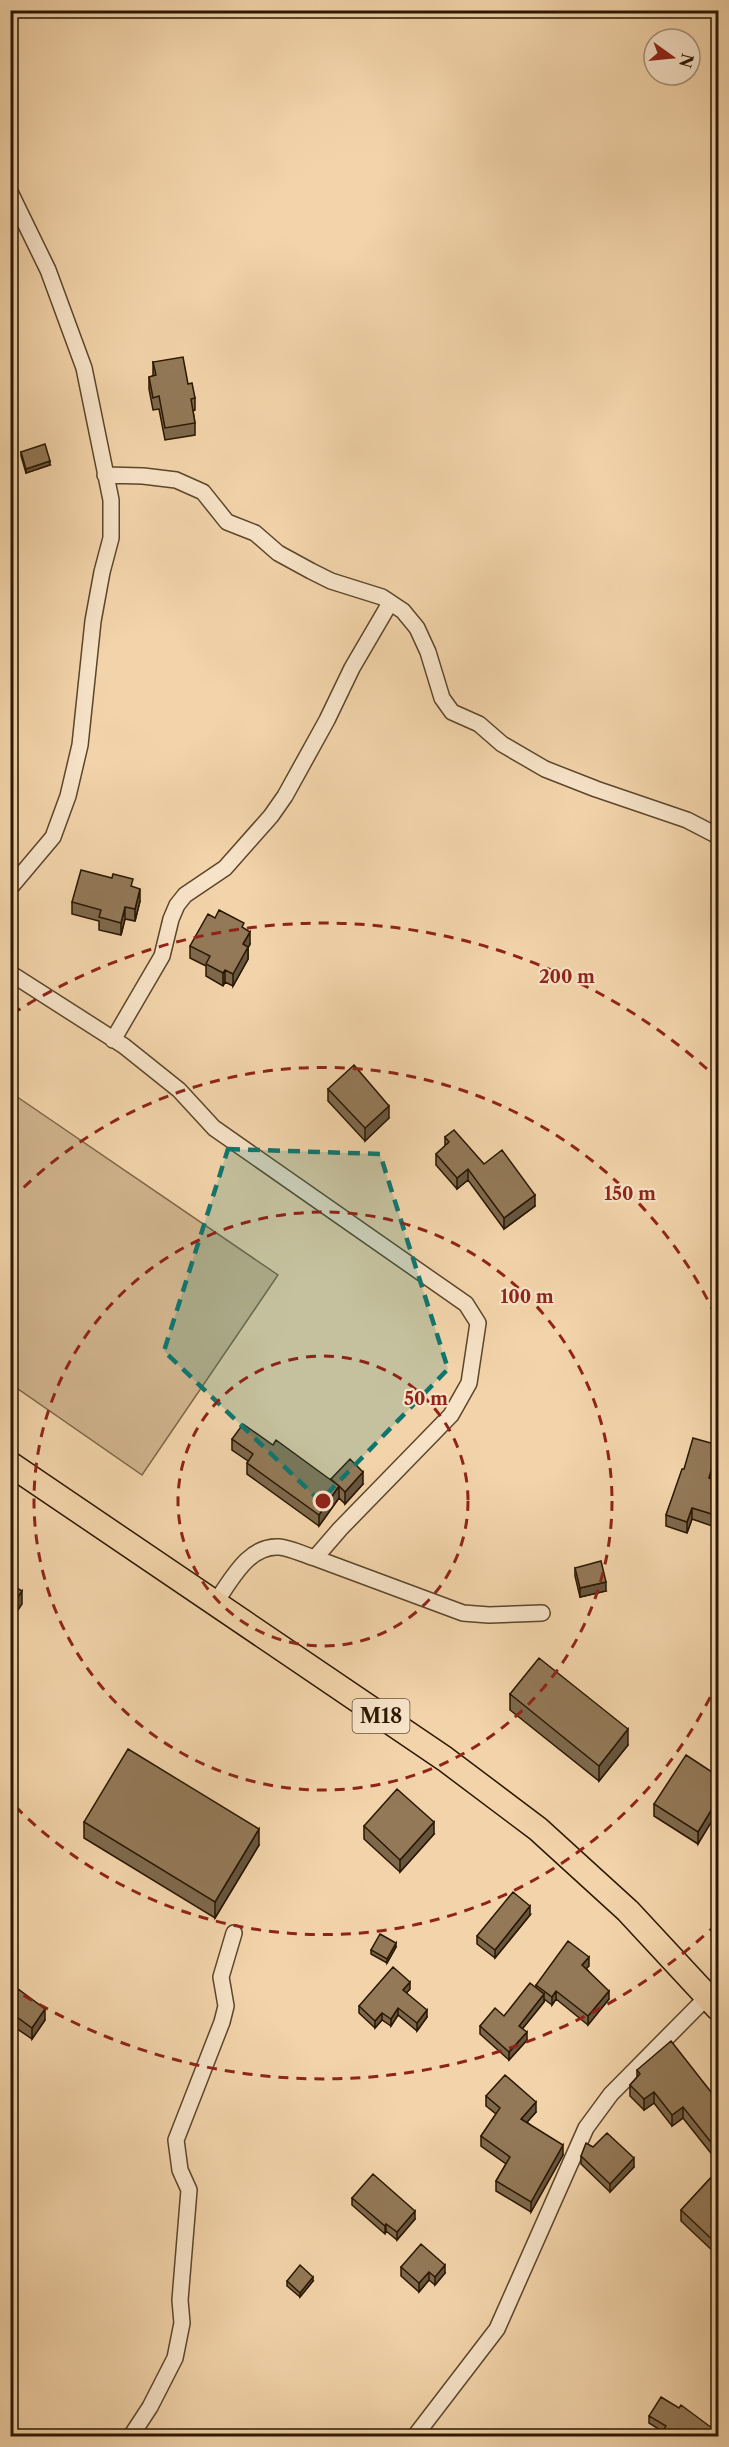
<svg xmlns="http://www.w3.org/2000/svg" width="729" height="2447" font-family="'Libre Caslon Text',serif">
<rect width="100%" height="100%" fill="#f3d4aa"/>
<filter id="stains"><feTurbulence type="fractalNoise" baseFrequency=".00333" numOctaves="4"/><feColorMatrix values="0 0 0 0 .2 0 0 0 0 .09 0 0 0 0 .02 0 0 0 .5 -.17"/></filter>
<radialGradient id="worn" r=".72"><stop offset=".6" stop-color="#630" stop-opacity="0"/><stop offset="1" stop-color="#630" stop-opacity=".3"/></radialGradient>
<!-- green -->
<path fill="#d1b48d" stroke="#7e6646" stroke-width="1.5" d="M10 1092 278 1275 142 1475 11 1384Z"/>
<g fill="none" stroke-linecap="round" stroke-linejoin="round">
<!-- minor casing -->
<g stroke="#5c462a" stroke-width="18">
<path id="minor" d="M10 192 48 270 84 368 111 500V538L102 572 93 621 80 745 68 796 53 837 10 888
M105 475 143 476 176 480 203 492 227 522 255 533 278 553 311 571 331 581 382 597 403 611 417 628 428 652 442 698 452 712 479 724 502 744 545 769 596 789 687 820 718 836
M10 973 124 1046 179 1090 214 1128 466 1304 478 1323 469 1383 451 1415 340 1529 315 1558C304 1555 291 1548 279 1547 248 1545 231 1581 215 1603
M113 1040 162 956 171 919 177 905 185 895 225 868 271 816 285 796 327 720 352 668 390 603
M315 1558 463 1613 489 1615 542 1613
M131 2436 150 2407 175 2358 182 2323 180 2300 189 2190 180 2170 176 2140 222 2022 226 2006 221 1977 234 1933
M415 2436 497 2329 586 2128 611 2094 708 1996"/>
</g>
<!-- primary casing -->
<g stroke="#2a1700" stroke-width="27">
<path id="primary" d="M10 1464 445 1759 538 1829 628 1911 718 2008"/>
</g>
<!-- minor -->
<use href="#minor" stroke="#f7e3c8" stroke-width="15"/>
<!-- primary -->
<use href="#primary" stroke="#f3d4aa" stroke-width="24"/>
</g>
<!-- wall -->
<path fill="#7e684c" stroke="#2a1700" stroke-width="1.5" d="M153 362 188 384 195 398V410L193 411 195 423V435L165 440 159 409 153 410 149 389V377L153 376Z
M21 452 50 465 26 473 21 456Z
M133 887 140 901 135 921 125 919 121 935 99 930V921L72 914V902Z
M215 918 244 929 250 944 248 948V959L233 986 225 982 223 986 206 976V966L190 958V946Z
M328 1089 389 1118 365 1141 328 1101Z
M445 1137 484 1164 535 1206 504 1229 468 1180 457 1189 436 1165V1154L445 1146Z
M232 1439 273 1445 331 1481V1479L363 1484 345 1504 339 1498 319 1526 247 1474V1463L248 1461 232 1450Z
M718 1456 712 1478 718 1481V1528L692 1519 687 1533 666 1526V1515L684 1469Z
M575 1568 606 1591 580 1597 575 1576Z
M510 1694 628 1745 599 1781 510 1710Z
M718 1776 698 1844 654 1816V1804Z
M84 1822 259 1845 215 1918 84 1838Z
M364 1826 434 1834 400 1872 364 1839Z
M530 1915 495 1958 477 1944V1936Z
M396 1947 387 1963 371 1954V1950Z
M589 1966 586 1968 609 1999 588 2025 556 1999 552 2005 544 1999V2002L522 2029 527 2040 509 2060 480 2034V2026L504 2016 536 1988V1985Z
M10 1983 45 2020 32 2039 10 2024Z
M410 1989 406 1993 427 2017 417 2031 398 2015 391 2026 382 2020 375 2028 359 2013V2006Z
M637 2070 715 2097H718V2162L683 2118 672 2126 654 2103 644 2110 630 2096V2085L637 2077Z
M486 2096 536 2112 527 2122 563 2155 531 2212 496 2191V2181L506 2164 481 2146V2136L496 2114 486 2106Z
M593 2147 634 2167 610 2192 581 2164V2156Z
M718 2170V2270L714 2266V2255L716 2254 681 2221V2210Z
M352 2198 415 2219 397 2240 386 2231 385 2234 352 2205Z
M401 2267 445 2273 435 2285 429 2280 419 2292 401 2276Z
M287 2281H313L300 2297 287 2286Z
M649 2416 712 2435 711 2436H661V2433L662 2431 649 2423Z"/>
<!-- shaded-wall -->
<path fill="#67553e" stroke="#2a1700" stroke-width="1.5" d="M50 461V465L26 473V469Z
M140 889V901L135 921V909Z
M125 907V919L121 935V923Z
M250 932V944L248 948V959L233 986V974L243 944Z
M225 970V982L223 986V973Z
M389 1106V1118L365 1141V1128Z
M468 1169V1180L457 1189V1178Z
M535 1195V1206L504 1229V1218Z
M718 1445V1456L709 1489V1478Z
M363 1472V1484L345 1504V1492Z
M339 1486V1498L319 1526V1515Z
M692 1508V1519L687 1533V1522Z
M606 1582V1591L580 1597V1588Z
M22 1591V1604L10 1622V1609Z
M628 1729V1745L599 1781V1766Z
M718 1799V1811L698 1844V1832Z
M434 1822V1834L400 1872V1860Z
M259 1829V1845L215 1918V1902Z
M530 1906V1915L495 1958V1950Z
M396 1943V1947L387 1963V1959Z
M589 1957V1966L582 1973V1965Z
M410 1982V1989L403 1997V1990Z
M556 1991V1999L552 2005V1997Z
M609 1991V1999L588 2025V2016Z
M544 1994V2002L519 2033V2026Z
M398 2008V2015L391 2026V2019Z
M45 2009V2020L32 2039V2028Z
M427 2010V2017L417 2031V2023Z
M382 2013V2020L375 2028V2021Z
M527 2032V2040L509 2060V2052Z
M654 2092V2103L644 2110V2099Z
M536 2102V2112L521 2129V2119Z
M683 2107V2118L672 2126V2115Z
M563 2145V2155L531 2212V2202Z
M634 2158V2167L610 2192V2184Z
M415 2211V2219L397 2240V2232Z
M386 2224V2231L385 2234V2226Z
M445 2265V2273L435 2285V2277Z
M429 2272V2280L419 2292V2283Z
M313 2277V2281L300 2297V2293Z
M712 2428V2435L711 2436H705Z"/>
<!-- building -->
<path fill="#937958" stroke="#2a1700" stroke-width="1.5" d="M183 357 188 384 192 383 195 398 191 399 195 423 165 428 159 396 153 398 149 377 156 375 153 362Z
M45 444 50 461 26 469 21 452Z
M81 870 112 878 113 874 133 879 131 886 140 889 135 909 125 907 121 923 99 917 101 910 72 902Z
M219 910 244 923 242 927 250 932 243 944 248 947 233 974 225 970 223 973 206 964 210 956 190 946 208 914 215 918Z
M354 1065 389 1106 365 1128 328 1089Z
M454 1130 484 1164 502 1150 535 1195 504 1218 468 1169 457 1178 436 1154 449 1142 445 1137Z
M243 1424 273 1445 276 1440 339 1486 331 1479 350 1459 363 1472 345 1492 339 1486 319 1515 247 1463 253 1454 232 1439Z
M693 1438 718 1445 709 1478 718 1481V1516L692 1508 687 1522 666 1515 682 1469H684Z
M601 1561 606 1582 580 1588 575 1568Z
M10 1584 22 1591 10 1609Z
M539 1658 628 1729 599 1766 510 1694Z
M128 1749 259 1829 215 1902 84 1822Z
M686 1755 718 1776V1799L698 1832 654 1804Z
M397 1789 434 1822 400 1860 364 1826Z
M513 1892 530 1906 495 1950 477 1936Z
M380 1934 396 1943 387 1959 371 1950Z
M568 1941 589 1957 582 1965 609 1991 588 2016 556 1991 552 1997 536 1985Z
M393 1967 410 1982 403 1990 427 2010 417 2023 398 2008 391 2019 382 2013 375 2021 359 2006Z
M10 1983 45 2009 32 2028 10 2012Z
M530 1983 544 1994 519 2026 527 2032 509 2052 480 2026 495 2008 504 2016Z
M671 2041 715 2097 718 2096V2151L683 2107 672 2115 654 2092 644 2099 630 2085 640 2074 637 2070Z
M505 2075 536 2102 521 2119 563 2145 531 2202 496 2181 510 2157 481 2136 500 2108 486 2096Z
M607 2133 634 2158 610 2184 581 2156 586 2143 593 2147Z
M718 2170V2245L681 2210Z
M373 2174 415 2211 397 2232 386 2224 385 2226 352 2198Z
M421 2244 445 2265 435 2277 429 2272 419 2283 401 2267Z
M718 2251V2259L714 2255Z
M300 2265 313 2277 300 2293 287 2281Z
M661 2397 679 2408 681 2405 712 2428 705 2436H666L661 2433 666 2426 649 2416Z"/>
<!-- marked area -->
<path fill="#0f766e" fill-opacity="0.2" stroke="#0f766e" stroke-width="4.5" stroke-dasharray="12 8" stroke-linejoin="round" d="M228 1149 380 1154 448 1369 320 1501 164 1351Z"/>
<!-- distance rings -->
<g fill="none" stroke="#8f2418" stroke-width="3" stroke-dasharray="10 8">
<circle cx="323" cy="1501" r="145"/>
<circle cx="323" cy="1501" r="289"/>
<path d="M718 1681A434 434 0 0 1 11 1802M11 1200A434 434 0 0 1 718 1321"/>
<path d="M717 1924A578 578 0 0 1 12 1988M12 1014A578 578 0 0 1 717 1078"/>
</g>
<g text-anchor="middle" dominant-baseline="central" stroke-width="4.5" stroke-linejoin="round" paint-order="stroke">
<!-- shield labels -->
<rect fill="#f7e3c8" stroke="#68543c" stroke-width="1.5" x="352.5" y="1699" width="57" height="34" rx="4.5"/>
<g font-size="20" font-weight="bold" fill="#2a1700">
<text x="381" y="1716">M18</text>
</g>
</g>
<circle cx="323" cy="1501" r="9" fill="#8f2418" stroke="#f7e3c8" stroke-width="3"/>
<g font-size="18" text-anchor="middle" font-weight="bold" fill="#8f2418" stroke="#f7e3c8" stroke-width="4.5" stroke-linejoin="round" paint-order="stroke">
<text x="567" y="983">200 m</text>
<text x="630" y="1200">150 m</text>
<text x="527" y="1303">100 m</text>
<text x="426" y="1405">50 m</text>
</g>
<!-- margin -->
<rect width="729" height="2447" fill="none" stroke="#f3d4aa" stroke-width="36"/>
<rect x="12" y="12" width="705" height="2423" fill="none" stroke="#2a1700" stroke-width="3"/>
<rect x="18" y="18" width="693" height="2411" fill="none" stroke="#2a1700" stroke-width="1.5"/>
<!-- north arrow -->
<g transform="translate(672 57) rotate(105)"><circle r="28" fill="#f7e3c8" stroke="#a59178" stroke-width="1.5"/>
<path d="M0-4.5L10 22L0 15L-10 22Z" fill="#8f2418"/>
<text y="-9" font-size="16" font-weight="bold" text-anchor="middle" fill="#2a1700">N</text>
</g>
<rect width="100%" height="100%" filter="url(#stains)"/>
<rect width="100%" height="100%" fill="url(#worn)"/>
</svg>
